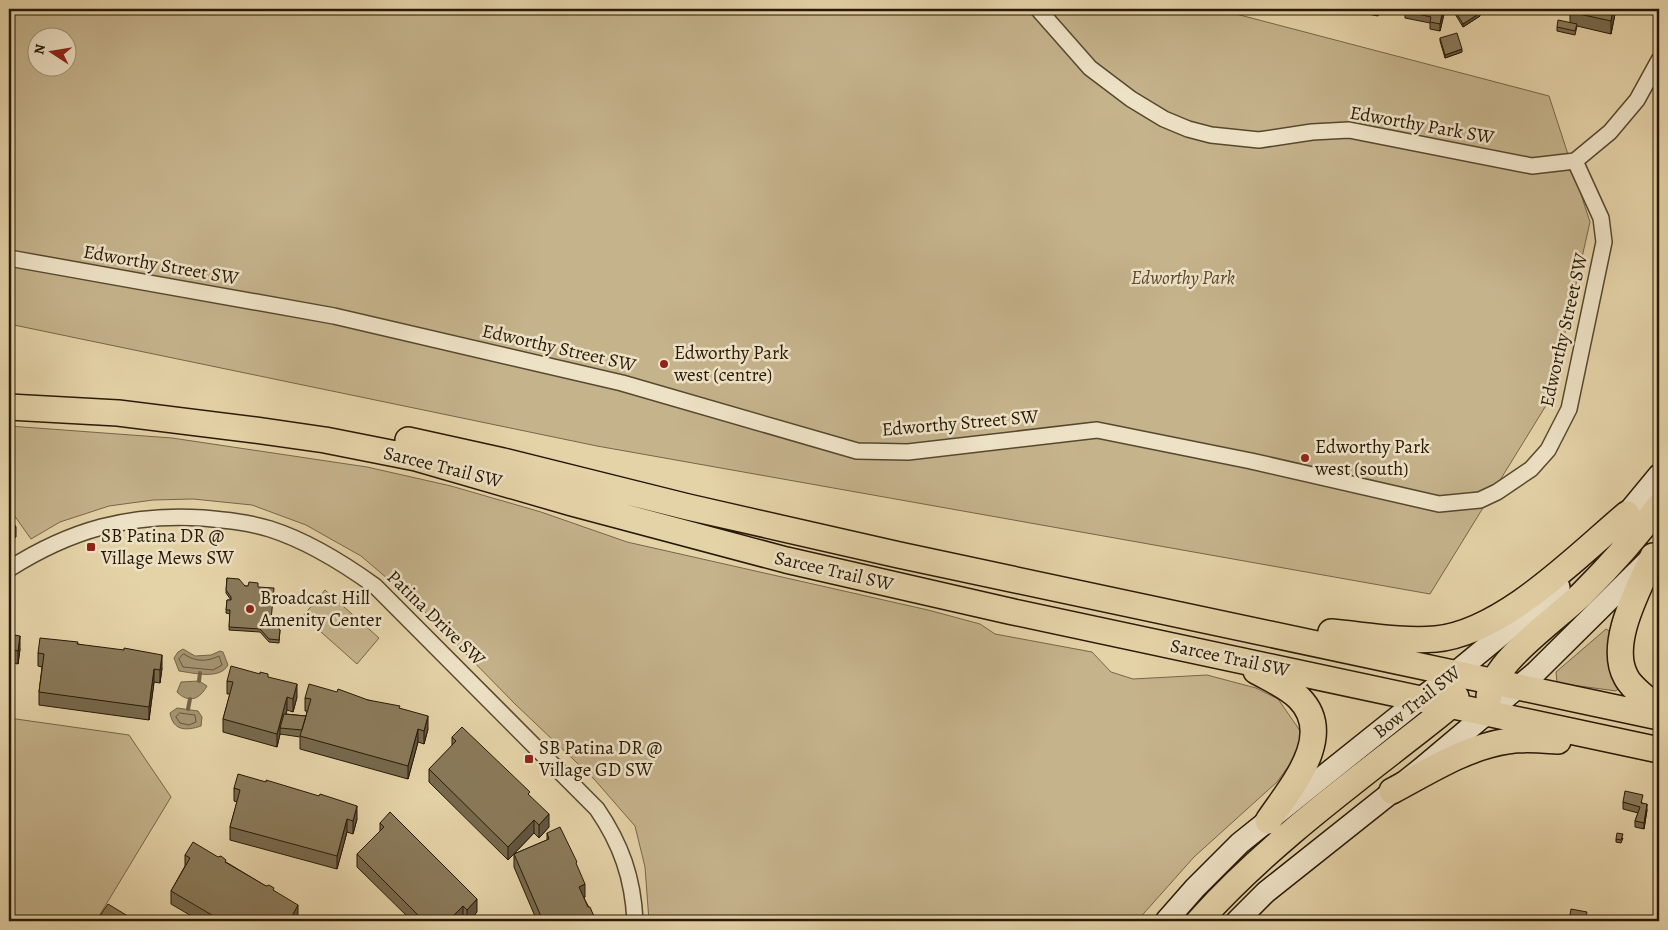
<svg xmlns="http://www.w3.org/2000/svg" width="1668" height="930" font-family="Alegreya,serif">
<rect width="100%" height="100%" fill="#e5d3a8"/>
<filter id="stains"><feTurbulence type="fractalNoise" baseFrequency=".004" numOctaves="4"/><feColorMatrix values="0 0 0 0 .2 0 0 0 0 .09 0 0 0 0 .02 0 0 0 .5 -.17"/></filter>
<radialGradient id="worn" r=".72"><stop offset=".6" stop-color="#630" stop-opacity="0"/><stop offset="1" stop-color="#630" stop-opacity=".3"/></radialGradient>
<!-- green -->
<path fill="#c5b38c" stroke="#766649" fill-rule="evenodd" d="M9 9H1217L1549 96 1590 222 1550 399 1430 594 597 446 9 324ZM38 38H68V68H38Z
M9 426 172 438 367 467 451 486 541 512 627 542 928 610 980 624 995 634 1092 652 1111 672 1133 679 1207 675 1256 688 1278 699 1301 732 1299 757 1290 764 1277 782 1194 857 1137 921H649L645 867 635 826 594 779 515 704 415 602 361 556 306 525 252 505 193 499 153 500 109 506 60 522 31 539 9 508Z
M325 590 379 638 357 664 303 616Z
M1606 629 1611 632C1605 653 1612 668 1620 686L1616 691 1557 683 1556 672Z
M9 718 129 735 171 797 96 921H9Z"/>
<!-- water -->
<path fill="#a59471" stroke="#736346" d="M183 649 195 656 211 655 220 651 223 652 228 665C220 680 194 673 179 671L174 658 178 652Z
M199 681 207 686C200 699 189 704 177 692L181 682Z
M177 708 198 711 202 717 201 726C186 731 173 731 170 713Z"/>
<g fill="none" stroke-linecap="round" stroke-linejoin="round">
<!-- shore -->
<path stroke="#66563c" stroke-width="1" d="M184 654C195 662 207 662 219 656L222 665 213 670 183 667 179 659Z
M180 713 195 715 196 722 189 725 180 723 176 717Z"/>
<!-- stream -->
<path stroke="#736346" stroke-width="4" d="M199 681 200 673
M188 709 190 699"/>
<!-- minor casing -->
<g stroke="#57482e" stroke-width="18">
<path id="minor" d="M1038 9 1090 68 1131 99 1164 119 1188 129 1211 135 1259 140 1312 132 1349 130 1532 166 1575 161 1610 132 1637 100 1659 60
M9 258 334 316 622 383 857 451 908 452 1097 430 1251 461 1439 504 1480 500 1497 492 1531 469 1548 450 1569 409 1604 242 1601 218 1575 161
M9 569C70 530 130 513 203 518 225 520 247 522 270 529 308 541 343 563 375 586L597 809C621 844 633 878 635 921"/>
</g>
<!-- secondary casing -->
<g stroke="#281906" stroke-width="24">
<path id="secondary" d="M1616 527 1659 475
M1166 921 1195 888 1240 843 1420 699 1455 673 1559 587
M1237 921 1266 892 1422 768 1536 672 1649 560"/>
</g>
<!-- trunk casing -->
<g stroke="#281906" stroke-width="28">
<path id="trunk" d="M9 407 118 413 255 430 325 440 416 458 572 503 786 560 1009 611 1659 750
M408 440 503 461 688 507 899 555 1659 717
M1653 556C1640 587 1607 643 1626 677 1632 689 1649 700 1659 709
M1331 632C1365 635 1402 642 1436 639 1504 632 1577 556 1627 514
M1256 671C1270 679 1287 686 1299 698 1337 736 1290 788 1268 821
M1489 696C1494 660 1558 618 1583 593 1610 566 1636 537 1659 506
M1392 791C1428 772 1466 747 1508 741 1524 738 1541 740 1558 741
M1199 921C1268 844 1353 783 1434 719L1450 706 1456 697"/>
</g>
<!-- minor -->
<use href="#minor" stroke="#eee2c6" stroke-width="15"/>
<!-- secondary -->
<use href="#secondary" stroke="#eee2c6" stroke-width="21"/>
<!-- trunk -->
<use href="#trunk" stroke="#e5d3a8" stroke-width="25"/>
</g>
<!-- wall -->
<path fill="#77694d" stroke="#281906" d="M1363 9H1392L1391 14 1379 12 1378 16 1363 13Z
M1452 9H1475L1480 16 1463 27Z
M1562 9H1616L1611 34 1577 26 1575 35 1557 31V27L1570 23V14L1562 13Z
M1405 11 1444 14 1440 31 1430 29V23L1405 18Z
M1440 38 1462 52 1445 58 1440 41Z
M227 578 245 586 258 587 272 620 280 630 279 643 269 642 260 632 229 630 230 614 226 613 227 600H231L226 593Z
M9 634 20 649 18 664 12 663 9 689Z
M78 644 162 668 160 683 154 682 149 720 39 705V692L42 667 38 666V653Z
M268 677 297 697 293 712 287 710 286 714 306 716 307 711H305V698L368 700 400 709 428 729 424 744 418 742 408 779 300 749V737L280 734 277 747 223 732V719L230 694H227V681Z
M452 737 530 796 549 827 539 838 534 833 508 860 429 782V769L452 746Z
M234 788 357 819 353 834 347 832 337 869 230 840V827L237 802 234 801Z
M1623 802 1643 803 1647 810 1644 829 1635 827V821L1638 813 1623 809Z
M380 823 477 912 469 921H466L463 919 461 921H412L357 867V854L380 831Z
M547 833 577 867 585 897 584 898 596 921H537L514 867V854L547 840Z
M1623 838 1621 843 1616 842V839Z
M185 855 226 862 274 891 298 918 297 921H200L171 904V891L185 866Z
M99 917 136 921H99Z"/>
<!-- shaded-wall -->
<path fill="#61553f" stroke="#281906" d="M1444 9V14L1440 31V24Z
M1613 9H1616L1611 34V21Z
M1480 13V16L1463 27V24Z
M1462 49V52L1445 58V55Z
M16 527V537L9 541V532Z
M20 636V649L18 664V651Z
M12 650V663L9 689V676Z
M162 655V668L160 683V670Z
M154 669V682L149 720V707Z
M297 684V697L293 712V699Z
M287 697V710L282 728H280V734L277 747V734Z
M428 716V729L424 744V731Z
M418 729V742L408 779V766Z
M1647 804V810L1644 829V823Z
M357 806V819L353 834V821Z
M549 814V827L539 838V825Z
M347 819V832L337 869V856Z
M534 820V833L508 860V847Z
M585 884V897L579 900V887Z
M477 899V912L469 921H467V910Z
M298 905V918L297 921H291V918Z
M463 906V919L461 921H448Z
M286 915V921H282Z"/>
<!-- building -->
<path fill="#8a7a5a" stroke="#281906" d="M1405 9H1443L1440 24 1430 22 1431 17 1405 11Z
M1454 9H1475L1480 13 1463 24Z
M1562 9H1570V11Z
M1570 9H1613L1611 21 1570 12Z
M1558 20 1577 24 1575 31 1557 27Z
M1457 33 1462 49 1445 55 1440 38Z
M9 514 16 527 9 532Z
M227 578 239 579 245 586H248L249 582 258 583V587L274 588 271 620 280 630 279 640 269 639 260 629 229 627 230 610H226L227 600H231V597L226 590Z
M9 634 20 636 18 651 12 650 9 676Z
M40 638 78 642 77 644 124 650V648L162 655 160 670 154 669 149 707 39 692 44 654 38 653Z
M231 666 260 674V672L268 674V677L297 684 293 699 287 697 277 734 223 719 233 682 227 681Z
M309 684 337 692 338 689 368 700 400 706 399 708 428 716 424 731 418 729 408 766 300 736 311 699 305 698Z
M284 714 306 716 302 730 280 728Z
M462 727 530 792 528 794 549 814 539 825 534 820 508 847 429 769 456 741 452 737Z
M238 774 266 782V780L319 796 320 794 357 806 353 821 347 819 337 856 230 827 240 790 234 788Z
M1625 791 1643 795 1641 803 1647 804 1644 823 1635 821 1640 807 1623 802Z
M390 812 477 899 467 910 463 906 448 921H424L357 854 384 827 380 823Z
M560 827 577 862 576 863 585 884 579 887 588 907H590L596 921H543L514 854 549 839 547 833Z
M1617 833 1623 834 1621 840 1616 839Z
M193 842 218 857 221 856 226 860 225 862 266 886 269 885 274 888 273 890 298 905 291 918 286 915 282 921H222L171 891 190 858 185 855Z
M108 904 136 921H104V920L99 917Z
M1571 909 1587 912 1585 921H1569Z
M315 918 318 921H310Z"/>
<!-- markers -->
<g fill="#8f2418" stroke="#eee2c6" stroke-width="2">
<circle cx="664" cy="364" r="5"/>
<circle cx="1305" cy="458" r="5"/>
<rect x="86" y="542" width="10" height="10" rx="2.5"/>
<circle cx="250" cy="609" r="5"/>
<rect x="524" y="754" width="10" height="10" rx="2.5"/>
</g>
<g text-anchor="middle" dominant-baseline="central" stroke-width="5" stroke-linejoin="round" paint-order="stroke">
<!-- street labels -->
<g font-size="19" fill="#281906" stroke="#eee2c6">
<text transform="translate(1422 125) rotate(10)">Edworthy Park SW</text>
<text transform="translate(161 265) rotate(10)">Edworthy Street SW</text>
<text transform="translate(1564 330) rotate(-77)">Edworthy Street SW</text>
<text transform="translate(559 348) rotate(13)">Edworthy Street SW</text>
<text transform="translate(960 423) rotate(-5)">Edworthy Street SW</text>
<text transform="translate(443 467) rotate(14)">Sarcee Trail SW</text>
<text transform="translate(834 571) rotate(13)">Sarcee Trail SW</text>
<text transform="translate(436 618) rotate(44)">Patina Drive SW</text>
<text transform="translate(1230 658) rotate(12)">Sarcee Trail SW</text>
<text transform="translate(1417 702) rotate(-38)">Bow Trail SW</text>
</g>
<!-- park labels -->
<g font-size="19" font-style="italic" fill="#57472e" stroke="#eee2c6">
<text x="1183" y="278">Edworthy Park</text>
</g>
<!-- poi labels -->
<g font-size="19" fill="#281906" stroke="#eee2c6" text-anchor="start">
<text x="674" y="353">Edworthy Park<tspan x="674" dy="22">west (centre)</tspan></text>
<text x="1315" y="447">Edworthy Park<tspan x="1315" dy="22">west (south)</tspan></text>
<text x="101" y="536">SB Patina DR @<tspan x="101" dy="22">Village Mews SW</tspan></text>
<text x="260" y="598">Broadcast Hill<tspan x="260" dy="22">Amenity Center</tspan></text>
<text x="539" y="748">SB Patina DR @<tspan x="539" dy="22">Village GD SW</tspan></text>
</g>
</g>
<!-- margin -->
<rect width="1668" height="930" fill="none" stroke="#e5d3a8" stroke-width="30"/>
<rect x="10" y="10" width="1648" height="910" fill="none" stroke="#281906" stroke-width="2.5"/>
<rect x="15" y="15" width="1638" height="900" fill="none" stroke="#281906"/>
<!-- north arrow -->
<g transform="translate(52 52) rotate(282)"><circle r="24" fill="#eee2c6" stroke="#9f9279"/>
<path d="M0-4L9 19L0 12L-9 19Z" fill="#8f2418"/>
<text y="-8" font-size="14" font-weight="bold" text-anchor="middle" fill="#281906">N</text>
</g>
<rect width="100%" height="100%" filter="url(#stains)"/>
<rect width="100%" height="100%" fill="url(#worn)"/>
</svg>
